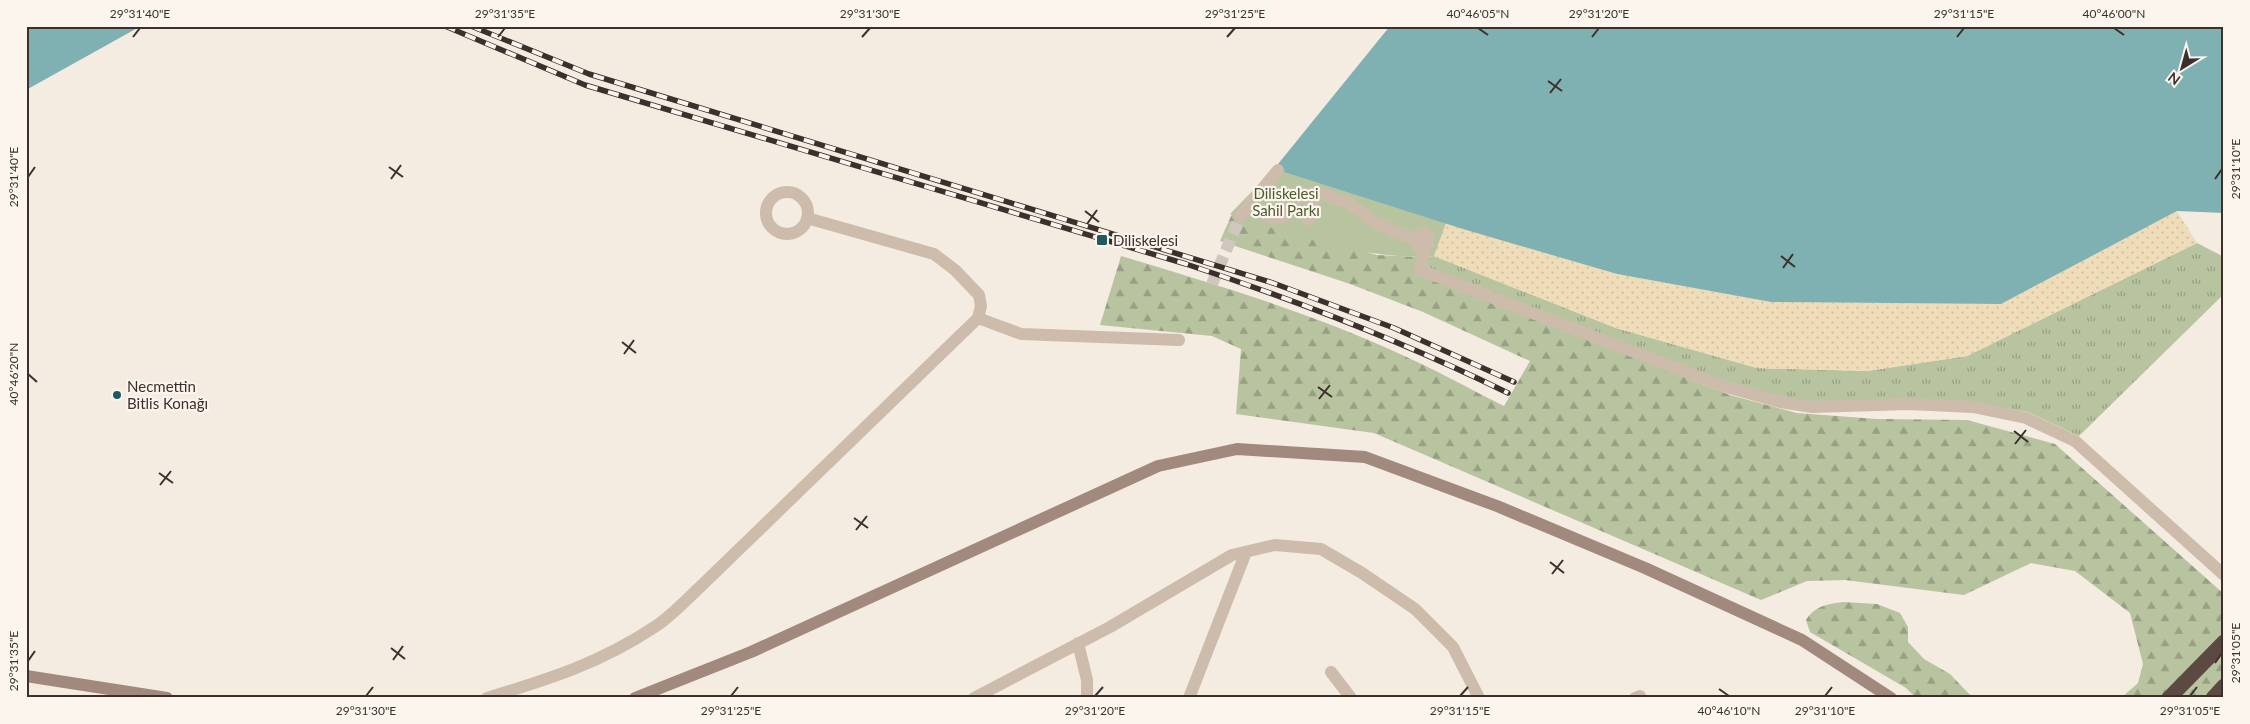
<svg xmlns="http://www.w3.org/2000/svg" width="2250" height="724" font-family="Lato,sans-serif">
<defs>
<pattern id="grass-tufts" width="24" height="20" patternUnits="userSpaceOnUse" patternTransform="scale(1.25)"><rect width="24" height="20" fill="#b8c4a0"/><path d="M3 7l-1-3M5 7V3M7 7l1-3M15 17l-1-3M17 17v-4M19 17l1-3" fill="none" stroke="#97a083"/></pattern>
<pattern id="forest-firs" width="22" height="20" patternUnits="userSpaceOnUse" patternTransform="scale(1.25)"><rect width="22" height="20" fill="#b8c4a0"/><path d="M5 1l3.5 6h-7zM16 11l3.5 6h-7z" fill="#97a083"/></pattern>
<pattern id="sand-dots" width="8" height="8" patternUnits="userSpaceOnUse" patternTransform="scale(1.25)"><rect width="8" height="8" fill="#efdcb8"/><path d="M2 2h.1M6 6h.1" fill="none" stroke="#cebd9e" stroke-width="1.8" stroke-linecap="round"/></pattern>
</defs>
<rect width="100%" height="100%" fill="#f4ebe1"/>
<!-- grass -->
<path fill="url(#grass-tufts)" d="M2197 243 2224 257V294L2079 436 2028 412 1974 403 1813 402 1778 398 1723 383 1423 269 1427 257 1434 256 1616 328 1757 368 1867 371 1967 356Z"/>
<!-- forest -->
<path fill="url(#forest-firs)" d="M1232 214 1377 255 1419 257 1416 272 1730 395 1797 413 1877 419 1967 420 2055 444 2224 594V698H2121L2138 683 2143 664 2130 613 2075 571 2031 563 1964 595 1845 580 1807 581 1761 600 1374 433 1236 414 1241 349 1212 336 1100 325 1121 256C1214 284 1309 312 1398 353 1434 369 1468 388 1504 406L1530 361 1423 312 1350 284 1220 241Z
M1843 602 1877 604 1900 613 1908 627V642L1924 659 1950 674 1973 698H1916L1906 688 1810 632 1806 620C1815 606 1827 604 1843 602Z"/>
<!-- sand -->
<path fill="url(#sand-dots)" d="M2177 211 2197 243 1967 356 1867 371 1757 368 1616 328 1434 256 1446 223 1616 274 1771 302 2001 304Z"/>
<!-- park -->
<path fill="#b8c4a0" d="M1274 169 1446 223 1434 256C1368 261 1293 235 1230 214Z"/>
<!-- water -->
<path fill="#7fb0b2" d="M26 26H141L26 90Z
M1390 26H2224V213L2177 211 2001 304 1771 302 1617 274 1463 229 1274 169Z"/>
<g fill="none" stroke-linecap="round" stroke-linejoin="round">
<!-- street-tunnel -->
<path stroke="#cfc6bd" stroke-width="12" stroke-dasharray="12 6" stroke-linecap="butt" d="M1212 284 1240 217"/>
<!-- street -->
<path stroke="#cdbbac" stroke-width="12" d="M766 213a21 21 0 1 1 42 0a21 21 0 1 1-42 0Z
M1244 211 1278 170
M1240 217 1244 211 1252 207 1274 219 1282 218 1303 194 1317 192 1349 203 1376 223 1399 234 1415 238
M1309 220 1307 218 1317 192
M1415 238 1416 243 1424 254 1420 270 1723 386 1780 402 1812 407 1909 404 1973 407 2026 418 2075 441 2224 575
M1415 238 1422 233 1428 236V245L1421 247
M978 318 1021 334 1179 340
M1078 643 1087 680V698
M1331 672 1351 698
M487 698C549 679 601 663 656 626 671 616 685 601 699 588L978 318 981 306 979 295 955 270 934 254 807 218
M974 698 1110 627 1232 555 1275 545 1321 549 1362 573 1415 609 1453 647 1479 698
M1189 698 1246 552
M1635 698 1640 696"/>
<!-- secondary -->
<path stroke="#a18a7d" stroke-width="12" d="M26 676 167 698
M635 698 751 652 1158 466 1237 449 1365 457 1497 506 1645 568 1802 640 1891 698"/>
<!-- highway -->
<path stroke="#5c4a42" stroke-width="15" d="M2169 698 2224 642
M2213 698 2224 686"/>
<!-- rail casing -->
<g stroke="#3b302b" stroke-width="5.5">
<path id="rail" d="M445 26 585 85 1186 264C1298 301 1402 341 1508 393
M471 26 589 74 1273 283 1394 328 1514 382"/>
</g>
<!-- rail -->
<use href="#rail" stroke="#fbf5ee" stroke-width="4" stroke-dasharray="11" stroke-linecap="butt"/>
</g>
<!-- ticks -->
<path fill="none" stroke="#3b302b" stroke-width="2" d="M1478 28 1488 35M2114 28 2124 35M133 37 140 28M498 37 505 28M862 37 870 28M1227 37 1235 28M1592 37 1599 28M1957 37 1964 28M1548 81 1562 91M1550 93 1561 79M389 167 403 177M28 177 35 167M391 179 401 165M2215 179 2222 169M1085 211 1099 222M1087 224 1097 210M1781 256 1795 267M1783 268 1793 254M622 342 636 353M624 354 634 340M28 374 37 382M1318 387 1332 397M1319 399 1330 385M2014 431 2028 442M2015 444 2026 430M159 473 173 483M160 485 171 471M854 518 868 528M856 530 867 516M1550 562 1564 573M1552 574 1563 560M391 648 405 659M393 660 403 646M28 661 35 651M2215 663 2222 653M1719 689 1729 696M366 696 373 687M731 696 738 687M1095 696 1103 687M1460 696 1468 687M1825 696 1832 687M2190 696 2197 687"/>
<!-- markers -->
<g fill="#1f5a5e" stroke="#fbf5ee" stroke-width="2">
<rect x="1096" y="234" width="12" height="12" rx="2.5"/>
<circle cx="117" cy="395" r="5"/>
</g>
<g text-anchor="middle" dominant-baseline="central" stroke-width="4.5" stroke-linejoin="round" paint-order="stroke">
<!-- park labels -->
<g font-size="15" fill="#4a5a2e" stroke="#fbf5ee">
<text x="1286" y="193">Diliskelesi<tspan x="1286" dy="17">Sahil Parkı</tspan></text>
</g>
<!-- poi labels -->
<g font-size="15" fill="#3b302b" stroke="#fbf5ee" text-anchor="start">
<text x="1113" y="240">Diliskelesi</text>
<text x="127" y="386">Necmettin<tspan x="127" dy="17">Bitlis Konağı</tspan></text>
</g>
</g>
<!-- border -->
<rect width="2250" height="724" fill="none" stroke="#fbf5ee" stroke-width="55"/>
<!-- north arrow -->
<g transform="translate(2182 68) rotate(217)" stroke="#fbf5ee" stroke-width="4" paint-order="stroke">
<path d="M0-4L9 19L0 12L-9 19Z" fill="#3b302b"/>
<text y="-8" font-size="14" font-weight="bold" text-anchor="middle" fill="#3b302b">N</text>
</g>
<rect x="28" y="28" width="2194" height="668" fill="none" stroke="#3b302b" stroke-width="2"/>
<g font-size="12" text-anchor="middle" fill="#3b302b">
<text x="140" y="18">29°31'40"E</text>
<text x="505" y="18">29°31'35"E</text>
<text x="870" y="18">29°31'30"E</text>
<text x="1235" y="18">29°31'25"E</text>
<text x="1478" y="18">40°46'05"N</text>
<text x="1599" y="18">29°31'20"E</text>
<text x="1964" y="18">29°31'15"E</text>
<text x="2114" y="18">40°46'00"N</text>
<text transform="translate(2236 169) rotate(-90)" y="4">29°31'10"E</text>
<text transform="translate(14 177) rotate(-90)" y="4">29°31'40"E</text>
<text transform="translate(14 374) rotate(-90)" y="4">40°46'20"N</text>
<text transform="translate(2236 653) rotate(-90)" y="4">29°31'05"E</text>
<text transform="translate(14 661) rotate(-90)" y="4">29°31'35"E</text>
<text x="366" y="715">29°31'30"E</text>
<text x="731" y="715">29°31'25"E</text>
<text x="1095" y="715">29°31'20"E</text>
<text x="1460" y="715">29°31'15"E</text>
<text x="1729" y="715">40°46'10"N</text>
<text x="1825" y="715">29°31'10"E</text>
<text x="2190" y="715">29°31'05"E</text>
</g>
</svg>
